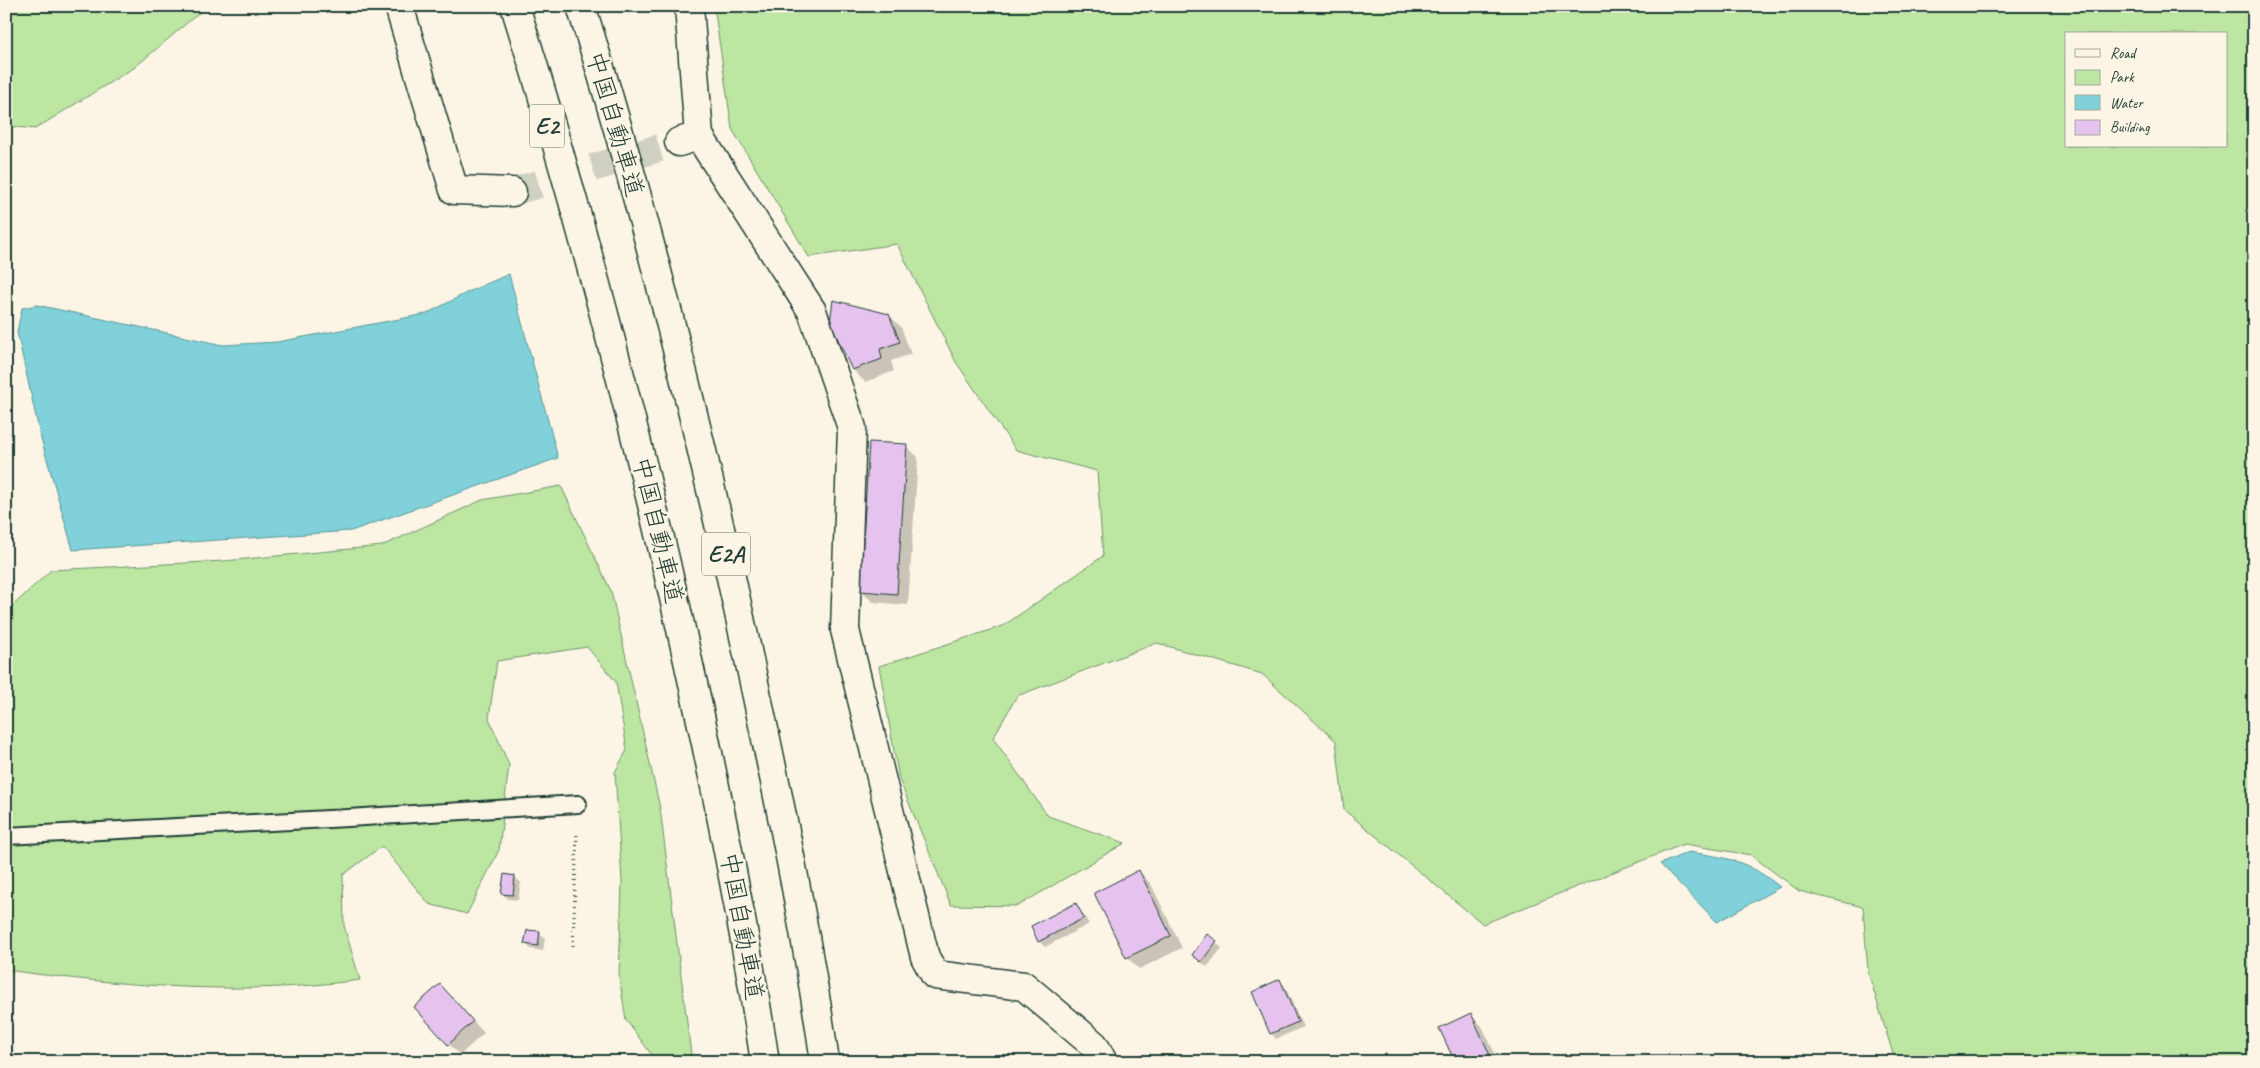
<svg xmlns="http://www.w3.org/2000/svg" width="2260" height="1068" font-family="Caveat,'Klee One',sans-serif">
<rect width="100%" height="100%" fill="#fcf5e5"/>
<filter id="ink" filterUnits="userSpaceOnUse"><feTurbulence type="fractalNoise" baseFrequency=".02" numOctaves="2"/><feDisplacementMap in="SourceGraphic" scale="10" xChannelSelector="R" yChannelSelector="G"/><feConvolveMatrix kernelMatrix="1 2 1 2 8 2 1 2 1" color-interpolation-filters="sRGB"/></filter>
<g filter="url(#ink)">
<!-- green -->
<path fill="#bde6a2" stroke="#6e926b" fill-rule="evenodd" d="M23 6H207L135 67 35 129 6 126V21Z
M714 6H2254V1062H1904L1893 1054 1868 972 1863 907 1799 891 1751 855 1684 844 1483 924 1344 810 1336 741 1262 674 1157 643 1017 696 993 738 1048 816 1125 843 1018 906 951 905 899 779 879 666 1003 626 1103 556 1097 471 1016 450 956 362 897 244 809 257 732 129ZM2066 34H2226V146H2066Z
M561 486 611 591 660 808 692 1062H657L626 1020 619 976 622 882 615 772 627 750 616 682 587 647 497 661 489 718 509 765 499 850 467 914 429 904 382 846 343 875 344 926 360 980C244 996 122 986 6 970V612L51 570 224 561 382 546 482 500Z"/>
<!-- water -->
<path fill="#80d1d9" stroke="#599697" d="M509 274 558 458 351 531 73 550 40 435 17 332 22 308 37 305 223 345 277 342 426 314 470 291Z
M1689 852C1730 858 1746 860 1780 887L1717 922 1660 864Z"/>
<!-- shadow -->
<path fill="#0003" d="M889 315 901 327 911 354 891 361 894 371 865 382 853 370 831 322Z
M906 446 918 457 908 605 873 602 861 591Z
M1139 872 1151 884 1182 948 1139 969 1127 957Z
M515 877 521 883 518 900 508 899 502 893Z
M1076 904 1089 924 1045 947 1039 941Z
M539 933 545 938 543 951 531 949 525 943Z
M1208 936 1222 948 1207 967 1193 955Z
M1280 981 1285 986 1303 1027 1276 1039 1271 1033Z
M440 985 484 1033 460 1055 449 1044Z
M1471 1015 1482 1026 1499 1062H1456Z"/>
<!-- building -->
<path fill="#e6c3ef" stroke="#1f3d34" d="M833 300 889 314 900 342 880 349 882 359 852 370 830 322Z
M869 442 907 444 897 594 860 591Z
M1139 870 1171 936 1126 958 1094 893Z
M504 874 515 876 513 895 501 894Z
M1076 903 1084 918 1038 942 1031 926Z
M527 930 540 931 538 946 524 944Z
M1207 934 1217 941 1201 962 1192 955Z
M1280 979 1298 1022 1270 1034 1252 992Z
M440 984 473 1021 448 1045 414 1007Z
M1471 1013 1493 1062H1455L1439 1028Z"/>
<g fill="none" stroke-linecap="round" stroke-linejoin="round">
<!-- minor-tunnel -->
<path stroke="#d0d0c2" stroke-width="28" stroke-dasharray="28 14" stroke-linecap="butt" d="M512 192 679 142"/>
<!-- service casing -->
<g stroke="#1f3d34" stroke-width="20">
<path id="service" d="M6 836 348 818 578 804"/>
</g>
<!-- minor casing -->
<g stroke="#1f3d34" stroke-width="31">
<path id="minor" d="M399 6 454 190 512 192
M689 6 699 136
M679 142 699 136 812 311 852 428 845 630 925 957 935 975 1024 986 1094 1045 1103 1062"/>
</g>
<!-- motorway casing -->
<g stroke="#1f3d34" stroke-width="31">
<path id="motorway" d="M515 6C577 204 630 405 676 607 710 758 742 909 765 1062
M581 6C644 207 695 412 740 618 772 765 804 913 825 1062"/>
</g>
<!-- path -->
<path stroke="#1f3d34" stroke-width="3" stroke-dasharray="1 4" stroke-linecap="butt" d="M573 946 577 831"/>
<!-- service -->
<use href="#service" stroke="#fcf5e5" stroke-width="16"/>
<!-- minor -->
<use href="#minor" stroke="#fcf5e5" stroke-width="28"/>
<!-- motorway -->
<use href="#motorway" stroke="#fcf5e5" stroke-width="28"/>
</g>
</g>
<g text-anchor="middle" dominant-baseline="central" stroke-width="5" stroke-linejoin="round" paint-order="stroke">
<!-- shield labels -->
<g fill="#fcf5e5" stroke="#617469" stroke-width="1">
<rect x="529.5" y="104.5" width="35" height="43" rx="4"/>
<rect x="702" y="532.5" width="48" height="43" rx="4"/>
</g>
<g font-size="24" font-weight="bold" fill="#1f3d34">
<text x="547" y="126">E2</text>
<text x="726" y="554">E2A</text>
</g>
<!-- street labels -->
<g font-size="25" fill="#1f3d34" stroke="#fcf5e5">
<text transform="translate(615 124) rotate(74)">中国自動車道</text>
<text transform="translate(658 530) rotate(77)">中国自動車道</text>
<text transform="translate(742 926) rotate(80)">中国自動車道</text>
</g>
</g>
<!-- margin -->
<rect width="2260" height="1068" fill="none" stroke="#fcf5e5" stroke-width="25"/>
<rect x="12" y="12" width="2235" height="1043" fill="none" stroke="#1f3d34" stroke-width="2" filter="url(#ink)"/>
<!-- legend -->
<rect x="2065" y="32" width="162" height="115" fill="#fcf5e5" stroke="#a4ab9e"/>
<rect x="2075" y="49" width="25" height="8" fill="#fcf5e5" stroke="#a4ab9e"/>
<text x="2110" y="58" font-size="15" fill="#1f3d34">Road</text>
<rect x="2075" y="70" width="25" height="15" fill="#bde6a2" stroke="#a4ab9e"/>
<text x="2110" y="82" font-size="15" fill="#1f3d34">Park</text>
<rect x="2075" y="95" width="25" height="15" fill="#80d1d9" stroke="#a4ab9e"/>
<text x="2110" y="108" font-size="15" fill="#1f3d34">Water</text>
<rect x="2075" y="120" width="25" height="15" fill="#e6c3ef" stroke="#a4ab9e"/>
<text x="2110" y="132" font-size="15" fill="#1f3d34">Building</text>
</svg>
